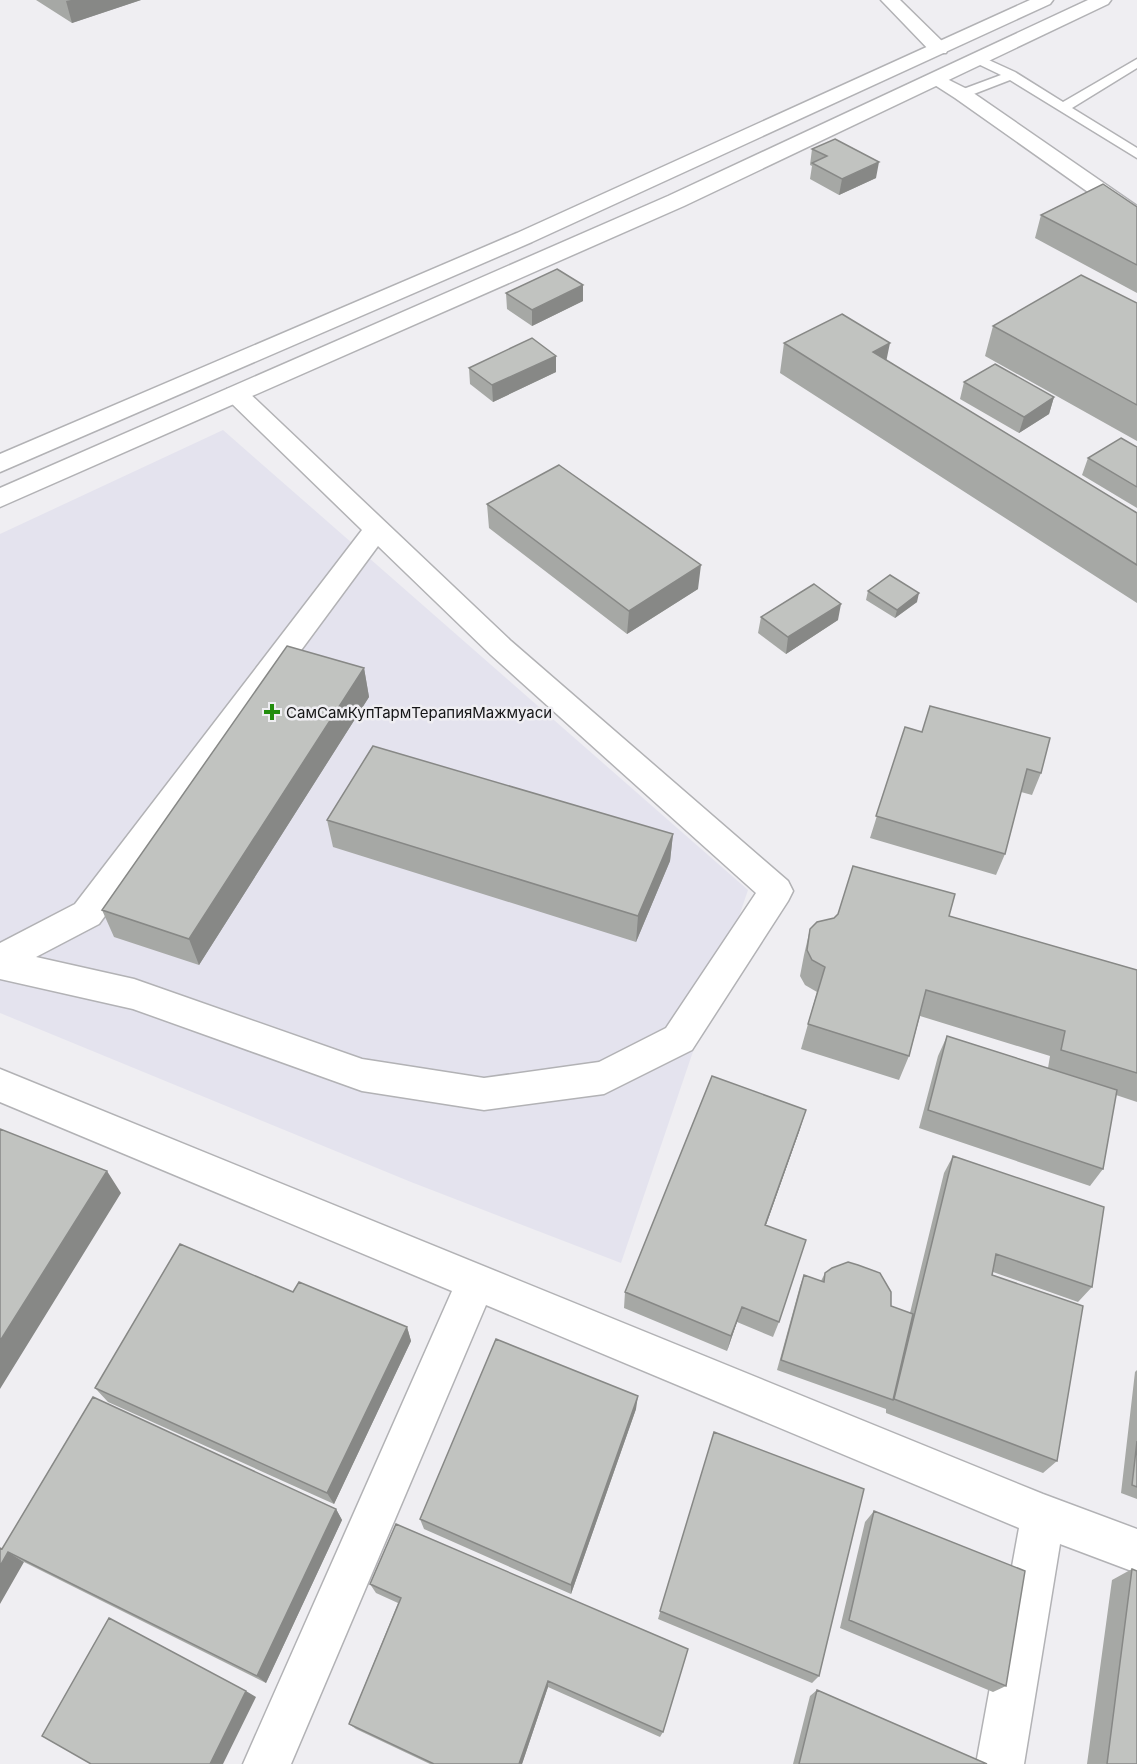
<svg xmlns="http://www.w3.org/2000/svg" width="1137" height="1764" font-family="Inter,sans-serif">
<rect width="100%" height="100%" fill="#efeef2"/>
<!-- built -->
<path fill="#e4e3ee" d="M223 430 748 890 621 1263 411 1182 0 1013V534Z"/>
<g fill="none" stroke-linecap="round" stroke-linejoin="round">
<!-- lane casing -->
<g stroke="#b2b2b5" stroke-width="3">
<path id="lane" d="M980 56 1015 72 1063 102 1137 59V68L1072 108 1137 148V158L1010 80 966 97H958V91L1001 75 976 63V57Z"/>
</g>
<!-- street casing -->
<g stroke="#b2b2b5" stroke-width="3">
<path id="street" d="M881 0H900L946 45 948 49 946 53H932Z
M937 74 969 90 1137 206V222L1129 221 955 98 927 80 930 76Z
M236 387 245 389 511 641 788 881 793 891 788 901 692 1050 604 1094 484 1110 362 1091 133 1009 0 979V943L75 904 362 530 227 399 224 394 227 389ZM378 546 491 655 756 893 666 1028 599 1062 484 1078 362 1059 134 979 36 957 99 924Z
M0 1069 1043 1494 1137 1529V1573L1060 1544 1024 1764H976L1019 1528 486 1305 291 1764H243L452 1291 0 1102Z"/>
</g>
<!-- primary casing -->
<g stroke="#b2b2b5" stroke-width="3">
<path id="primary" d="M1030 0H1053L1050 4 532 242 0 472V454L517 233Z
M1088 0H1111L1108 4 684 206 0 507V488L668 196Z"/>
</g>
<!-- lane -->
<use href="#lane" fill="#fff" fill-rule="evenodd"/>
<!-- street -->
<use href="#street" fill="#fff" fill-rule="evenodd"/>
<!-- primary -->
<use href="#primary" fill="#fff" fill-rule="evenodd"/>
</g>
<!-- wall -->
<path fill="#a6a8a5" d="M36 0H141L72 23Z
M812 149 876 178 839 195 810 179 812 166 810 165Z
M1137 207V293L1035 238 1041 215Z
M583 285V301L532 326 507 309 506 293Z
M1137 303V441L985 356 993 326Z
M784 343 1137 513V603L780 373Z
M556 356V372L493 402 470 384 469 368Z
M964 382 1054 397 1049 414 1019 433 960 399Z
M1137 447V508L1082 475 1088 458Z
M487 504 698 589 627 634 489 528Z
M868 591 917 602 895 618 866 600Z
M761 617 838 620 786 654 758 633Z
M364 668 369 697 199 965 114 937 102 910Z
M905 727 1041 773 1032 795 1021 792 1005 854 996 875 870 838Z
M327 820 673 834 670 861 636 942 333 847Z
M949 916 1137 970V1102L1116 1095 1103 1169 1090 1186 919 1128 938 1056 947 1036 1048 1068 1050 1056 920 1016 909 1056 899 1080 801 1049 817 992 805 985 800 976 804 955 810 929Z
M800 1129 766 1225 779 1322 773 1337 737 1322 727 1351 624 1308 625 1292Z
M953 1156 1092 1287 1078 1302 993 1272 992 1275 1057 1461 1043 1473 886 1413V1409L777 1370 800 1286 804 1275 821 1281 825 1273 891 1306 910 1313 944 1173Z
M293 1292 407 1327 411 1341 334 1504 108 1402 95 1388Z
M1137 1370V1499L1121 1493 1135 1372Z
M636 1409 571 1594 424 1529 420 1519Z
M714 1432 819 1676 812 1683 658 1619Z
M336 1509 342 1520 266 1683 24 1562 2 1549Z
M874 1511 1006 1686 993 1692 840 1628 865 1522Z
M396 1524 663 1732 660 1737 548 1687 522 1764H430L356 1729 349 1724 398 1603 376 1593 370 1584Z
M1132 1569 1137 1764H1087L1112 1580Z
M817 1690 987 1764H793L810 1696Z"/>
<!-- shaded-wall -->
<path fill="#878886" d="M71 0H141L72 23 66 1Z
M879 162 876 178 839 195 842 179Z
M583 285V301L532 326V310Z
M890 343 884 372 873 352Z
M556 356V372L493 402 492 385Z
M1054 397 1049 414 1019 433 1024 417Z
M701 565 698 589 627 634 629 611Z
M919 593 917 602 895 618 897 610Z
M841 604 838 620 786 654 788 637Z
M364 668 369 697 199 965 189 939Z
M673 834 670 861 636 942 638 916Z
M806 1110 800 1129 760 1242 765 1225Z
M107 1171 121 1193 0 1389V1341Z
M742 1307 737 1322 727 1351 731 1336Z
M407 1327 411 1341 334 1504 327 1493Z
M638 1396 636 1409 571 1594V1585Z
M336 1509 342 1520 266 1683 257 1676Z
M8 1552 24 1562 0 1604V1566Z
M548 1681V1687L522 1764H519Z
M246 1691 256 1697 223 1764H210Z"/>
<!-- building -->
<path fill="#c1c3c0" stroke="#878886" stroke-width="1.5" d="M835 139 879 162 842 179 812 163 827 156 812 149Z
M1103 184 1137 207V265L1041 215Z
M557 269 583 285 532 310 506 293Z
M1081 275 1137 303V405L993 326Z
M842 314 890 343 873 352 1137 513V565L784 343Z
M532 338 556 356 492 385 469 368Z
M995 364 1054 397 1024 417 964 382Z
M1121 438 1137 447V487L1088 458Z
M559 465 701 565 629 611 487 504Z
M890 575 919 593 897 610 868 591Z
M814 584 841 604 788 637 761 617Z
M287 646 364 668 189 939 102 910Z
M930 706 1050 738 1041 773 1027 769 1005 854 876 816 905 727 922 732Z
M373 746 673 834 638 916 327 820Z
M853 866 955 894 949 916 1137 970V1073L1061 1050 1065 1031 926 990 909 1056 808 1024 825 967 812 960 807 950 810 929 817 922 834 918 838 914Z
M947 1036 1117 1090 1103 1169 928 1110Z
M712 1076 806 1110 765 1225 806 1240 779 1322 742 1307 731 1336 625 1292Z
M0 1129 107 1171 0 1341Z
M953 1156 1104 1207 1092 1287 996 1254 992 1275 1083 1306 1057 1461 894 1399Z
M180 1244 293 1292 299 1282 407 1327 327 1493 95 1388Z
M848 1262 858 1265 880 1273 891 1292V1306L913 1314 893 1400 781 1360 804 1275 824 1282 825 1273 832 1268Z
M496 1339 638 1396 571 1585 420 1519Z
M93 1397 336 1509 257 1676 8 1552 0 1566V1548L2 1549Z
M714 1432 864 1489 819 1676 660 1611Z
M1137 1441V1487L1132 1485Z
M874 1511 1025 1571 1006 1686 849 1620Z
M396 1524 688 1649 663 1732 548 1681 519 1764H434L349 1724 401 1598 370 1584Z
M1132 1569 1137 1571V1764H1107Z
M109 1618 246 1691 210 1764H91L42 1736Z
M817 1690 987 1764H799Z"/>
<!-- markers -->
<path fill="#228d0d" stroke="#efeef2" stroke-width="2" d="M269 703h6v6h6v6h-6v6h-6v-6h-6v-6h6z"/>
<g text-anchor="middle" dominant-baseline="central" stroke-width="5" stroke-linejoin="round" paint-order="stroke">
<!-- poi labels -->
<g font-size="15" fill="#151516" stroke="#efeef2" text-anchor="start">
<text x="286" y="712">СамСамКупТармТерапияМажмуаси</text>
</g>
</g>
</svg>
